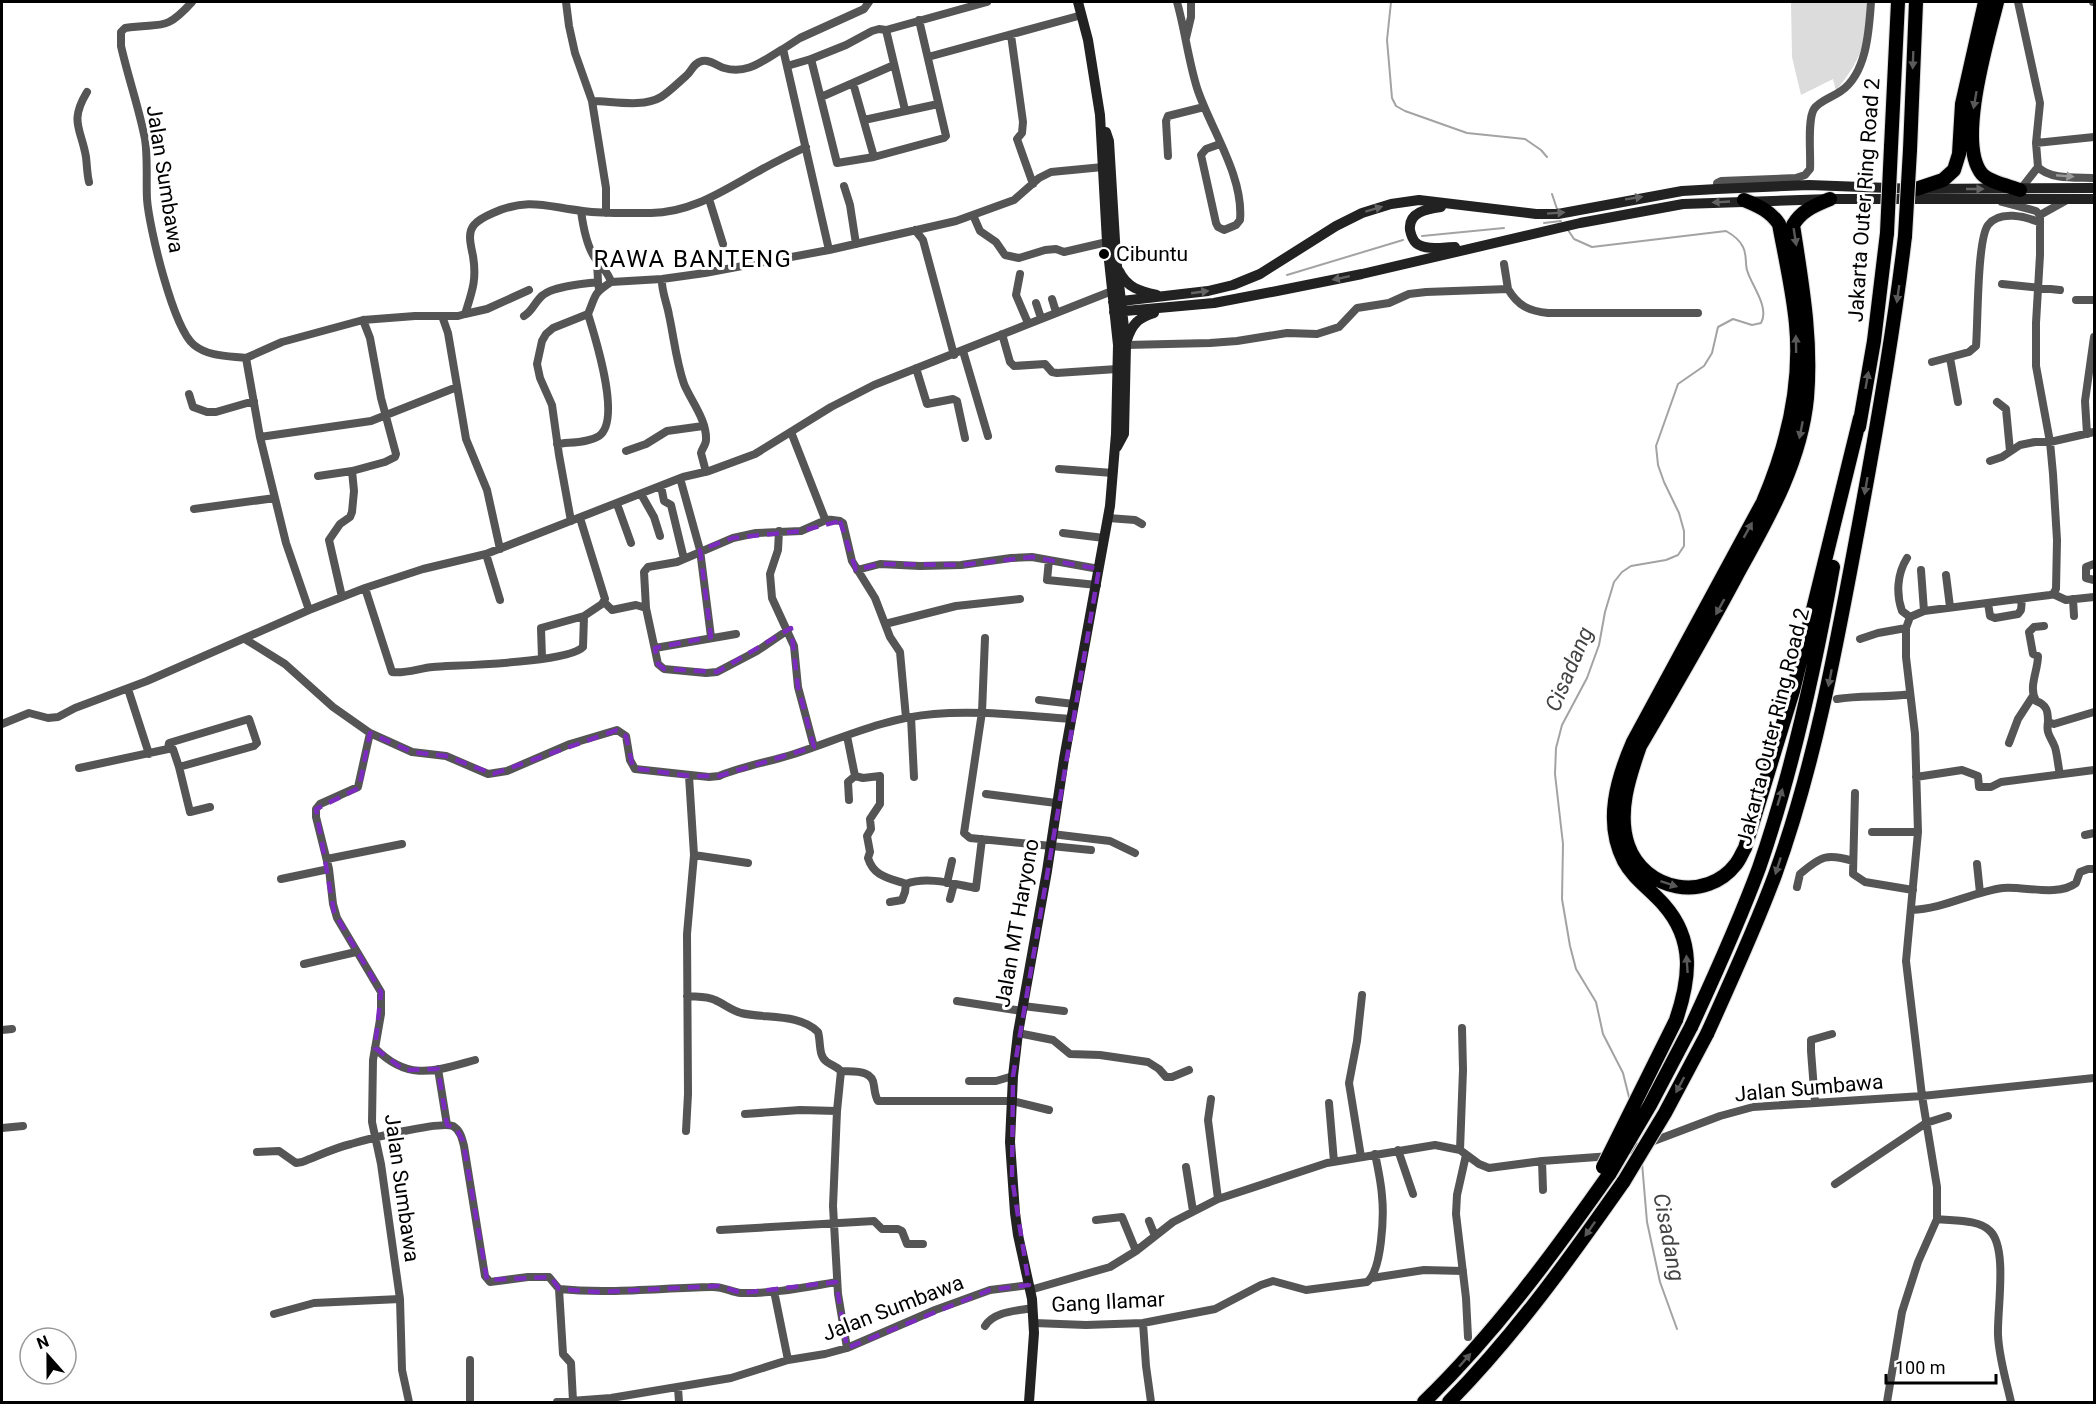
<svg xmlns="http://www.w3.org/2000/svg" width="2096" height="1404" font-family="Roboto,sans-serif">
<rect width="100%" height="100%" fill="#fff"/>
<!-- green -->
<path fill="#dcdcdc" d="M1791 2H1867C1866 45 1863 56 1836 91L1833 79 1801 95 1792 57Z"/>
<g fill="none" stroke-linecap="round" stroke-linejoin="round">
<!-- stream -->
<path stroke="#a3a3a3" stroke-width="2" d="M1391 2 1387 40 1392 98 1396 106 1405 111 1467 133 1525 139 1541 150 1547 157
M1552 194 1557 209
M1544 223 1561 221
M1568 230 1574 239 1592 247 1726 231C1733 235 1740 240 1743 247 1747 254 1745 263 1747 270 1751 285 1770 307 1761 323L1752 325 1733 319 1718 327 1712 353 1704 366 1678 384 1656 446 1658 465 1664 482 1679 513 1684 531V546L1678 555 1666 560 1631 566 1622 572 1614 582 1605 612 1599 645 1587 678 1562 725 1556 748 1555 774 1563 844 1562 899 1570 946 1576 969 1596 1002 1603 1034 1623 1073 1630 1101
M1422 236 1504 228
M1287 275 1403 240
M1642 1163 1647 1222 1660 1282 1677 1329"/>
<!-- motorway casing -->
<g stroke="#dbdbdb" stroke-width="16">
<path id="motorway" d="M1997 2C1988 39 1956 143 1982 174 1989 182 2009 186 2020 190
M1891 147 1898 2
M1910 150 1916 2
M1916 189 1943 180 1954 170 1959 154 1962 104 1985 2
M1830 199C1814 206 1802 210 1793 225 1802 284 1812 338 1807 398 1801 461 1769 517 1739 571 1708 630 1674 688 1640 746 1629 777 1617 813 1628 845 1644 891 1706 903 1736 864 1740 859 1742 853 1745 848L1793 691 1860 418
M1859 427 1874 341 1887 233
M1676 1020C1690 979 1695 940 1664 905 1651 890 1633 878 1624 861 1604 822 1617 779 1633 742L1763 502C1787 446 1802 387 1796 324 1793 291 1785 257 1779 224 1770 211 1759 206 1744 200
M1691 1027C1715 975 1739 922 1759 868 1793 770 1815 668 1833 567
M1707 1034C1731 981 1755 929 1775 875 1814 767 1835 653 1856 540 1875 439 1893 338 1905 236
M1424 1402C1495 1333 1553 1254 1610 1173
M1449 1402C1515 1335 1570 1258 1624 1181"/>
</g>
<!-- minor -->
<path stroke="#555" stroke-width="8" d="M192 2C164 33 162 22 125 28L121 32V46C128 77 139 108 145 139 148 159 146 179 147 199 149 227 173 328 194 345 209 357 229 356 246 358
M566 2 569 26 575 53 592 101 606 188V213
M1177 2C1185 30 1188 59 1197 88 1210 128 1244 176 1240 220L1236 225 1224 230 1218 227 1216 223 1201 155 1206 149 1220 144
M2018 2 2040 103 2036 143 2038 167 2020 190
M2093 2H2094
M886 30 905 110
M1011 35 1023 122 1022 133 1017 139 1033 184
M1186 38 1191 17V2
M928 57 1082 15
M811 59 837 163 874 157 944 138 946 136 919 20
M787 66 811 59 846 45 872 31 879 29 886 30 987 2
M853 83 874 157
M87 92C69 122 81 128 86 157 87 165 87 174 89 182
M821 97 894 65
M592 101C612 101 643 108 661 97 669 92 678 83 686 76 692 71 693 63 702 61 710 59 717 66 724 68 748 75 763 60 783 49
M864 120 938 104
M2036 143 2094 137
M1168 156 1166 121 1168 116 1204 107
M2038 167C2050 180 2078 177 2094 178
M844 186 850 205 856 244
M1717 189V183L1721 181 1796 178 1805 175 1810 169C1811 155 1807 120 1814 109 1819 101 1833 97 1841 91 1867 73 1869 30 1871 2
M709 199 723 244
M2002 202 2036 211 2040 215
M973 215 980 231 996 242 1005 255 1019 258 1045 250 1056 249 1064 252 1107 242
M2040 215 2067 200
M915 230 923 240 954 355
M829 250 783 49 800 38 864 9 869 2
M597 260 598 282
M1504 264 1508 289
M1020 274 1016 295 1028 323
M662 279C661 290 667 303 669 315 674 338 676 361 684 384 691 401 707 420 706 440 706 445 702 448 701 453L706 472
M611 282 662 279 705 273 829 250 956 221 1014 200 1039 178 1051 172 1103 167
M2002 284 2060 290
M1052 299 1056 312
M2076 300H2094
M1036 303 1041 318
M465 314 487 309 529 290
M442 316 448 333 466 439 487 490 500 549
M524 316C533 311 535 301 543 295 554 286 584 284 598 282L599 289
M1002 334 1010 362 1014 366 1045 364 1052 372 1057 373 1117 369
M1126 345 1210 343 1237 341 1287 333 1317 334 1339 327 1357 308 1389 303 1409 294 1426 292 1508 289C1518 306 1529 311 1548 313H1698
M963 351 988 436
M246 358 282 342 363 320 415 316H458L465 314C472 292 477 280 473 256 471 246 467 233 474 225 479 219 486 216 493 213 529 197 547 207 583 211 605 214 629 213 651 213 691 213 724 190 757 172 773 163 789 155 806 147
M246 358 260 437 286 543 309 610
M1950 358 1958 402
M1932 362 1969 352 1976 346C1978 324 1977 240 1988 225 1999 210 2026 216 2040 223
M916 368 927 404 953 399 957 401 965 438
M189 394 193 407 207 412H216L254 401
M1997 402 2006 409 2010 451
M791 432 825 519 840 521 843 523 852 561 875 598 890 637 900 652 906 718
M2087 434 2085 401 2094 337
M260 437 371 421 457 387
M557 444C570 442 588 443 599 436 622 420 595 337 588 314
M626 451 646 444 667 431 703 426
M1990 461 2002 457 2020 445 2035 442H2050L2094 432
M1059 469 1113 473
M318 476 352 471
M680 478 700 550 711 637
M661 486 664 501 671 505 684 559
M641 494 654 517 660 536
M617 504 631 543
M194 509 275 498
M1108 518 1135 520 1142 524
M571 521 559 455 552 405 540 378 537 364 542 341 546 334 553 328 588 314C597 293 592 295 611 282 608 271 601 267 595 258 586 245 583 226 581 211
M779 531 778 550 770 574 772 598 794 646 798 687 814 747
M1063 533 1104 538
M486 554 500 600
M1907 558C1897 574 1896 594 1902 611L1910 617
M1049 560 1047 580 1097 585
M2094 564 2086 567V578L2094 580
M857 570 880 564 920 566 961 565 1011 558 1032 557 1099 569
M1921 570 1924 611
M1946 575 1950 607
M365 588 392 672C405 674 420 668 433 667 459 665 568 663 583 647L584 616 602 604 605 599 580 518
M2053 594 2066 600 2094 597
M342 597 329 540 340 524 350 517 352 512 354 491 352 471 385 462 395 457 396 454 381 398 370 338 363 320
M2073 599 2074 616
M604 602 612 610 636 605 646 608 658 664 664 669 706 673 717 672 757 651 788 630
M1988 603 1990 616 1995 618 2018 614 2021 610 2022 599
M646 608 644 572 648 567 677 562 733 538 756 533 801 531 826 520
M885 624 956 606 1020 599
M2044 626 2034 627 2029 632 2033 654 2038 656C2038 671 2028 687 2036 701 2047 705 2048 711 2048 722L2054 724 2094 712
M985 638 982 712 964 833 970 838 1091 850
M245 639 285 664 333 707 370 733 412 752 446 756 488 774 507 771 570 744 617 730 626 736 630 760 635 769 709 777 719 776C743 766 769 762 794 754 840 739 884 718 934 714 979 710 1025 716 1071 719
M1860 639 1878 633 1906 628
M655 648 736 634
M542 658 541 628 584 616
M128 689 149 754
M1837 699C1861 695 1885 698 1910 694
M1039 700 1074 704
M911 717 914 777
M2048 722C2046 733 2050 736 2054 745 2057 750 2058 767 2060 774
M2 724 29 713 48 718 58 717 75 708 147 681 309 610 365 588 423 569 486 554 683 477 709 471 755 454 831 407 874 385 1112 291
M370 733 358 787 320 804 316 809V817L329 869 333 904 337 918 381 992V1014L373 1060 372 1122 381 1164 400 1299 402 1370 409 1402
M847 736 855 776 848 782 849 800
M2009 743 2018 719 2033 696
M168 749H173L179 767
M79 768 168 749 169 743 249 719 257 743 254 746 179 767 190 812 210 807
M855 776 863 778 880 776V804L870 819 871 829 867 836 870 852 868 858C874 877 889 878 906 884L905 892 902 900 890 902
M1916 777 1962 770 1978 776 1979 787H1991L2001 782 2094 770
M1855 793 1853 874 1865 882 1913 890
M986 794 1056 803
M1872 832H1918
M1052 834 1110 841 1135 853
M2085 835 2094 833
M694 855 748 863
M327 859 402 844
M1977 864 1980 893
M281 879 329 869
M947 883 952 861
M906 884C927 876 954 884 976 888L982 839
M1797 887 1800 874C1821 856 1827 853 1853 861
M950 899 954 884
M1912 910C1943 909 1972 892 2003 888 2024 886 2058 897 2076 883L2080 872 2088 869H2094
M304 964 356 952
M687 996C696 997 707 996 715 1000 724 1004 731 1010 741 1013 765 1019 799 1013 818 1032 821 1042 818 1056 827 1062 833 1066 836 1066 841 1071L837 1111 833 1206 838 1294 847 1348
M957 1001 1022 1011
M1023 1006 1064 1011
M2 1030 12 1029
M1018 1033 1053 1040 1070 1054 1100 1055 1148 1062 1159 1069 1166 1077H1172L1189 1070
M375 1048C408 1082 435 1071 475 1060
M438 1069 447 1125
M841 1071C854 1072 873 1069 874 1086 875 1092 875 1096 878 1101H1012L1049 1110
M969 1081H996L1013 1076
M1211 1099 1208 1120 1218 1199
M1329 1103 1334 1162
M1815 1103 1811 1051V1040L1832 1034
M745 1114 800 1110 837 1111
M2 1128 23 1126
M686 1131 688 1094 687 934 694 855 689 776
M1398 1150 1413 1194
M1460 1150 1463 1070 1462 1028
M257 1152 279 1151 296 1163 302 1162C318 1156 334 1148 351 1144 368 1139 439 1121 453 1126 460 1130 462 1138 464 1146L485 1276 490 1282 528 1277H549L559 1289C609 1294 660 1288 710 1287 724 1286 730 1292 741 1293 773 1294 806 1287 837 1282
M1622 1153 1720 1116 1753 1107 1922 1096 2094 1078
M1466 1155 1457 1195 1456 1214 1466 1298 1468 1337
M1361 1157 1349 1083 1357 1041 1362 995
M1542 1161 1543 1190
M1186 1167 1193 1211
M1835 1184 1926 1123 1948 1116
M1937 1219C1952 1221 1979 1219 1990 1231 2008 1248 1997 1310 1998 1335 1999 1358 2006 1380 2011 1402
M1096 1220 1122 1217 1136 1251
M1149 1221 1155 1236
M720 1230 874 1221 882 1229H898L902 1231 907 1244H923
M1372 1278 1424 1270 1463 1271
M559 1289 563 1354 571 1363 573 1401
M1030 1290 1110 1267 1136 1251 1173 1222 1218 1199 1327 1163 1435 1145 1460 1150 1479 1164 1489 1168 1542 1161 1611 1156
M774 1291 788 1360
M274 1314 314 1303 400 1299
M1034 1323 1086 1325 1143 1323 1215 1309 1261 1285 1273 1281 1306 1290 1367 1282C1382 1271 1384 1215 1382 1196 1381 1182 1378 1168 1375 1154
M1143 1323 1146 1366 1151 1402
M985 1326C994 1311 1017 1311 1033 1308
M470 1360V1402
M678 1388 679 1402
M557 1402 611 1398 731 1378 788 1360 825 1354 847 1348 935 1310 990 1290 1029 1285
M1887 1402 1902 1312 1918 1262 1937 1219V1187L1922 1096 1906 961 1918 832 1915 734 1906 657V628L1910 617 1924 611 2050 595 2053 594 2056 589 2057 540 2053 474 2050 442 2036 366V323L2040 255V215"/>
<!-- secondary -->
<path stroke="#222" stroke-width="10" d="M1106 132 1109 141 1116 257 1126 345 1124 434 1117 447
M1441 207C1427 209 1408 212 1410 230 1411 235 1413 240 1416 243 1426 251 1444 247 1455 247
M1119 271C1127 288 1140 291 1157 295
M1113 302 1208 291 1233 285 1260 274 1336 226 1362 213 1391 204 1419 200 1536 214H1558L1682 191 1717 189 1809 185 1916 189 2094 188
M1114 312 1214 303 1277 291 1362 274 1580 223 1683 204 1830 199H2094
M1127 340C1132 324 1138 318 1154 313
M1029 1402 1034 1333 1032 1299 1018 1235 1015 1213 1010 1142 1013 1076 1018 1033 1047 871 1064 759 1110 506 1116 434 1118 345 1107 242 1100 115 1088 40 1078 2"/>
<!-- motorway -->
<use href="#motorway" stroke="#000" stroke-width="14"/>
<!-- motorway-bridge casing -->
<g stroke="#dbdbdb" stroke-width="16" stroke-linecap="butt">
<path id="motorway-bridge" d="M1887 233 1891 147
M1905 236 1910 150
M1603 1167 1676 1020
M1610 1173 1650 1105 1691 1027
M1624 1181 1665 1113 1707 1034"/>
</g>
<!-- motorway-bridge -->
<use href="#motorway-bridge" stroke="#000" stroke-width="14"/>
</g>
<!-- one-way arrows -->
<defs><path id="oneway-solid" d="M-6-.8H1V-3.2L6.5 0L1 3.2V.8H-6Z" transform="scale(1.5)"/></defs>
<g fill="#595959">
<use href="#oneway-solid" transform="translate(1913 60) rotate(92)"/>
<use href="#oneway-solid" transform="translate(1975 100) rotate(100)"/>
<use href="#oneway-solid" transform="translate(1795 237) rotate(81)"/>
<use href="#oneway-solid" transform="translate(1898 294) rotate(98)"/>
<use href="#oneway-solid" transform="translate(1796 344) rotate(-91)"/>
<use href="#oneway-solid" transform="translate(1867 380) rotate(-80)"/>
<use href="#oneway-solid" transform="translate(1801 430) rotate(101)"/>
<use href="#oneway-solid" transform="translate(1866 486) rotate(100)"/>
<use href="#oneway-solid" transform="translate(1748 530) rotate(-61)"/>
<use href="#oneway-solid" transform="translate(1720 607) rotate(119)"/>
<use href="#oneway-solid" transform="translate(1830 678) rotate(101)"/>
<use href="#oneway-solid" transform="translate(1780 797) rotate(-73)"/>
<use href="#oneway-solid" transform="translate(1778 866) rotate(108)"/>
<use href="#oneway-solid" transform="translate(1669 884) rotate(18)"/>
<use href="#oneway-solid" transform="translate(1687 964) rotate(-94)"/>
<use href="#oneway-solid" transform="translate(1680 1085) rotate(118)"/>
<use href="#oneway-solid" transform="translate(1590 1229) rotate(125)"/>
<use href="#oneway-solid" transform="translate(1465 1360) rotate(-49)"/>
</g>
<use fill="#999" href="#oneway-solid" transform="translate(2065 176) rotate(5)"/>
<g fill="#646464">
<use href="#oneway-solid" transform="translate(1975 189)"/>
<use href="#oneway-solid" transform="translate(1634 198) rotate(-9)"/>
<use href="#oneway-solid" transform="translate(1721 202) rotate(177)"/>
<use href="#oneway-solid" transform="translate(1374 209) rotate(-17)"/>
<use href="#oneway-solid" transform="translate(1556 213) rotate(-4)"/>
<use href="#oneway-solid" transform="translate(1341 278) rotate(168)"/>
<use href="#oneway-solid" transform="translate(1200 292) rotate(-8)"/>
</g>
<!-- marked area -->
<path fill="none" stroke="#7b2cbf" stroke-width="4.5" stroke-dasharray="12 8" stroke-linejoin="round" d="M840 521 856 570 880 564 961 565 1032 557 1099 569 1013 1076 1012 1178 1029 1285 990 1290 847 1348 836 1282 742 1293 719 1286 597 1292 559 1289 551 1277 487 1280 463 1141 456 1128 447 1125 438 1069 404 1070 375 1048 381 992 334 912 316 809 359 788 370 733 412 752 446 756 493 774 617 730 626 736 633 768 689 776H719L814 747 798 687 791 628 717 672 664 669 658 664 655 648 711 637 700 550 733 538 801 531Z"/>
<!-- markers -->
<circle fill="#000" stroke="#fff" stroke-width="2" cx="1104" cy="254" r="6"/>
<g text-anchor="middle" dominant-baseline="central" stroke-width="6" stroke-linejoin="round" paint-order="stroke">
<!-- street labels -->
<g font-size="21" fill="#000" stroke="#fff">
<text transform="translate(165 179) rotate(81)">Jalan Sumbawa</text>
<text transform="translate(1864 200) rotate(-86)">Jakarta Outer Ring Road 2</text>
<text transform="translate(1773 727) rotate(-76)">Jakarta Outer Ring Road 2</text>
<text transform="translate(1017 923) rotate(-80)">Jalan MT Haryono</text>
<text transform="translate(1809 1088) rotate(-5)">Jalan Sumbawa</text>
<text transform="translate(402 1188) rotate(82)">Jalan Sumbawa</text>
<text transform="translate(1108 1302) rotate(-3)">Gang Ilamar</text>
<text transform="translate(893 1308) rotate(-21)">Jalan Sumbawa</text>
</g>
<!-- poi labels -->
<g font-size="21" fill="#000" stroke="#fff" text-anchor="start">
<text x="1116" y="254">Cibuntu</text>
</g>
<!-- water labels -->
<g font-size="22" font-style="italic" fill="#444" stroke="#fff">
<text transform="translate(1569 669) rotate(-67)">Cisadang</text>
<text transform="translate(1669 1237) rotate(79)">Cisadang</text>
</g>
<!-- quarter labels -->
<g font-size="24" letter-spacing="1.5" fill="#000" stroke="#fff">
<text x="693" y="259">RAWA BANTENG</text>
</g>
</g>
<!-- border -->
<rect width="2096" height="1404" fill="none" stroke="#000000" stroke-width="6"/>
<!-- north arrow -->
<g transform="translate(48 1356) rotate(339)"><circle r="28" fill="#ffffff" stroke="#999999" stroke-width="1.5"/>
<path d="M0-4.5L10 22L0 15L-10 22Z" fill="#000000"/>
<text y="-9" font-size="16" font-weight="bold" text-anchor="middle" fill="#000000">N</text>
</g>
<!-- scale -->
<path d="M1886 1374v9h110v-9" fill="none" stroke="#000000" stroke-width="3"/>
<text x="1895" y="1374" font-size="18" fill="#000000" stroke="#ffffff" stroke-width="4.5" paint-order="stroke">100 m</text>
</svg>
